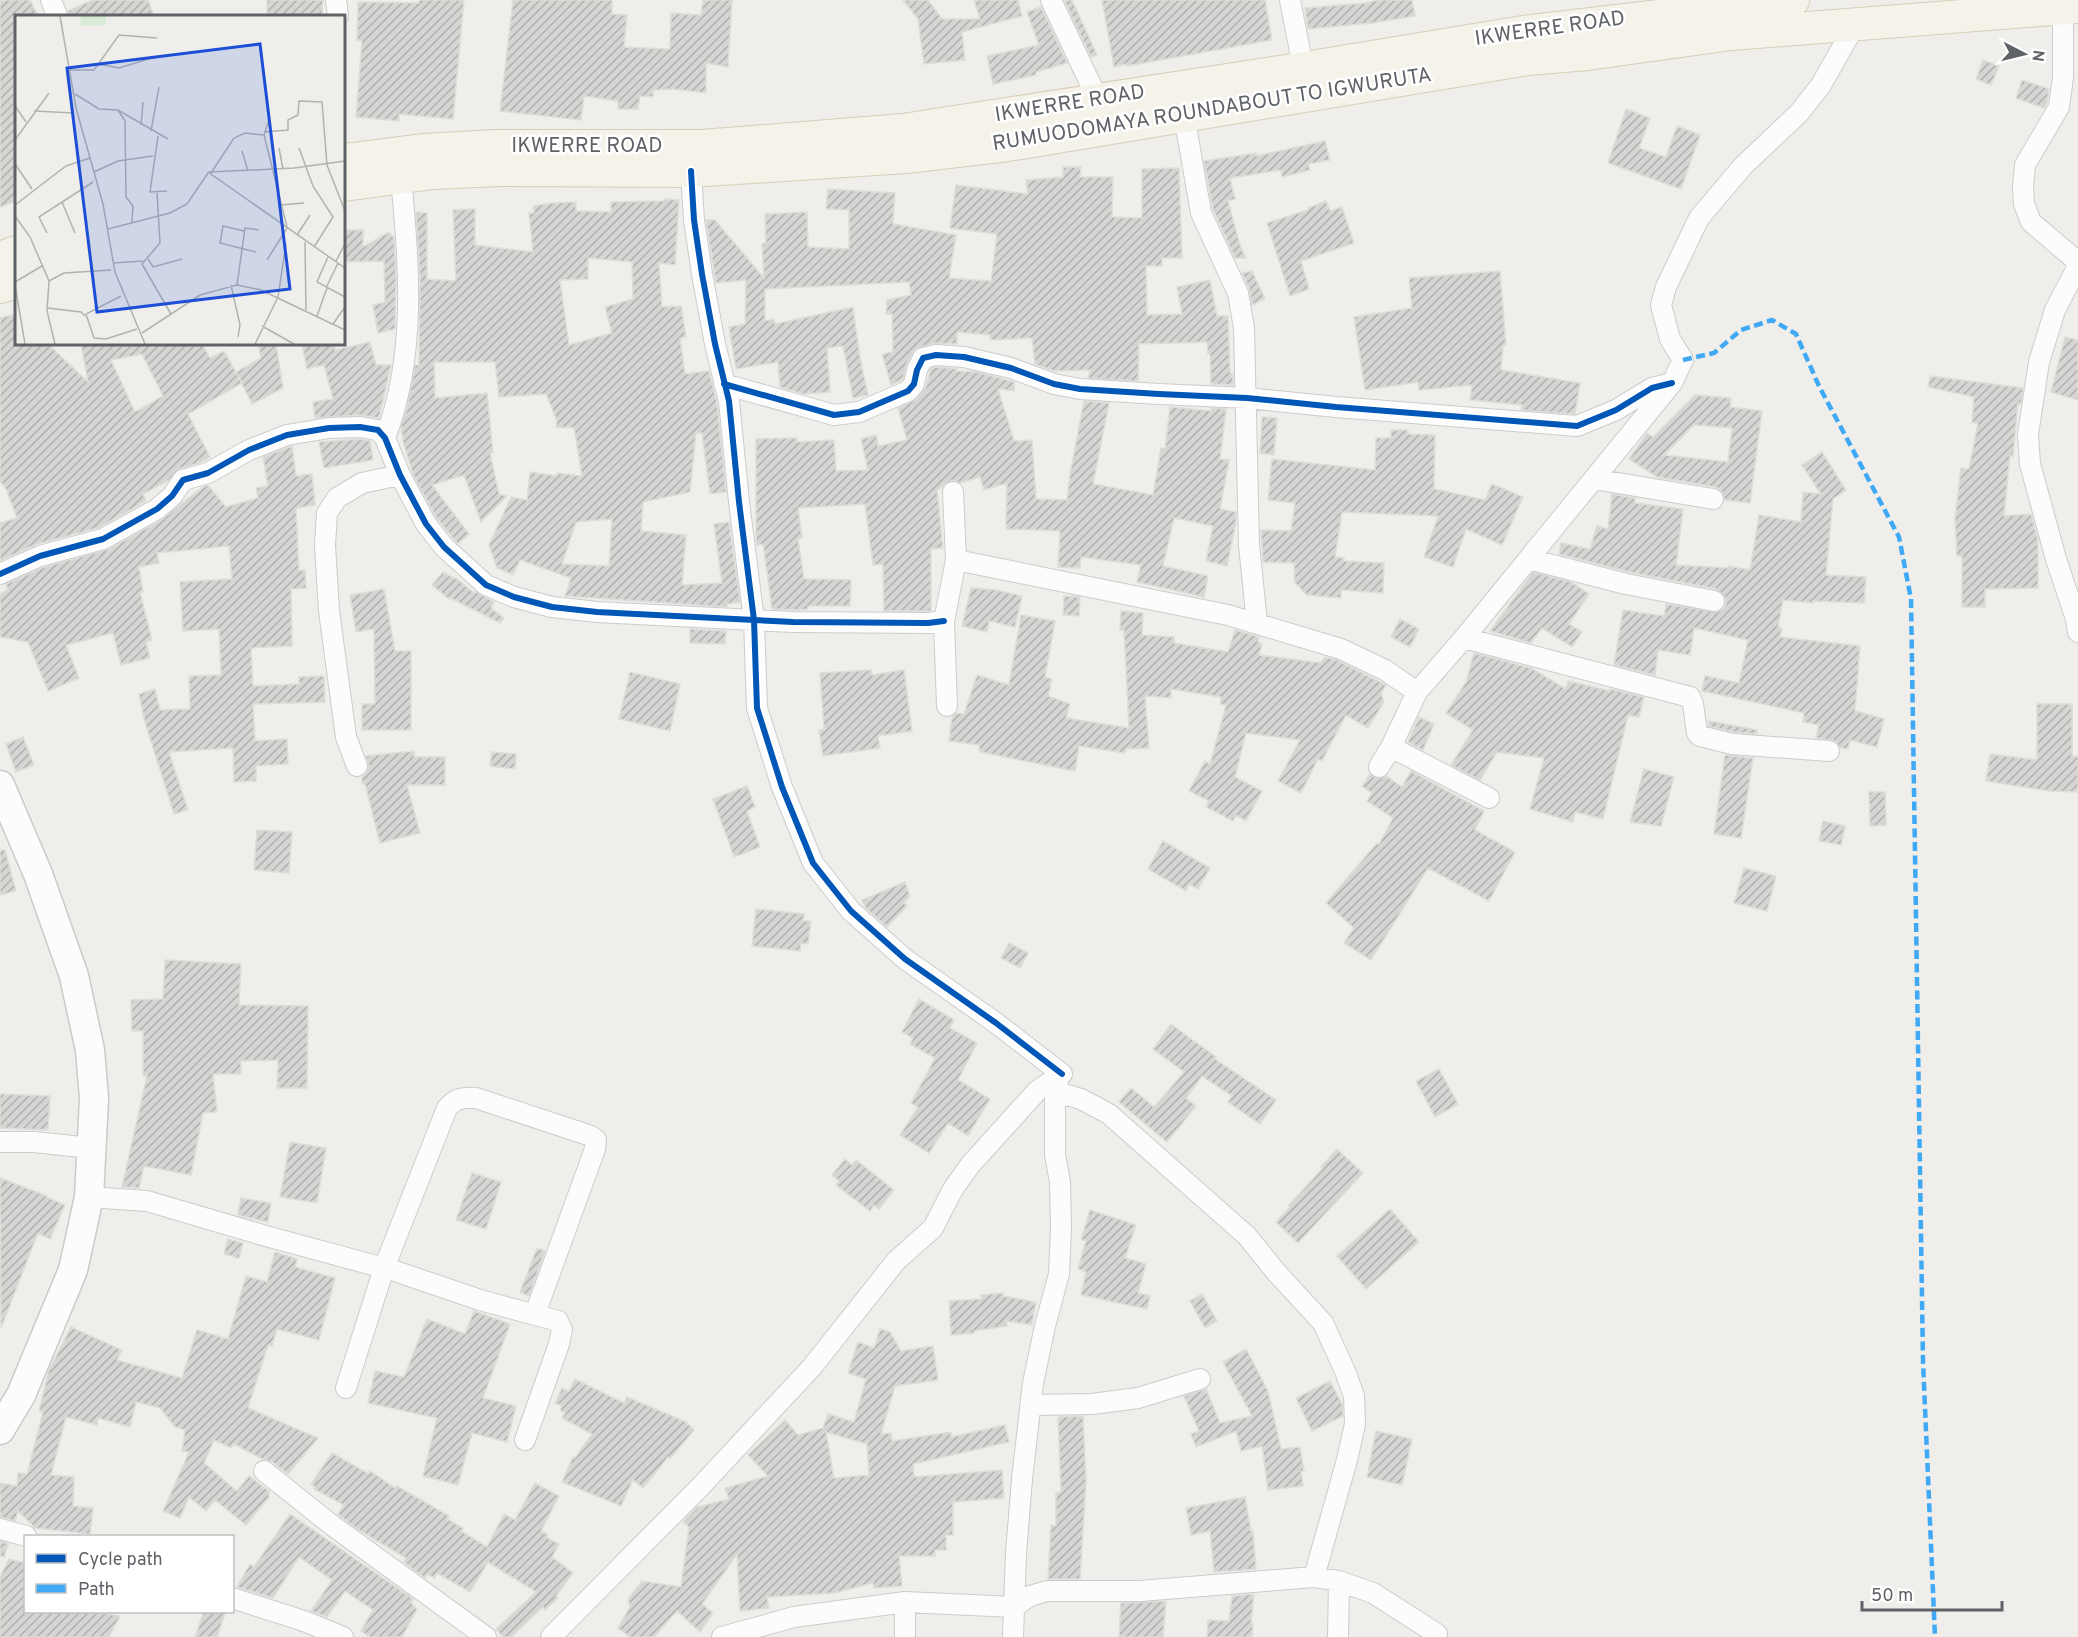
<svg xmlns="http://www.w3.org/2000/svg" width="2078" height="1637" font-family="Overpass,sans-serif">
<defs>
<pattern id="building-hatch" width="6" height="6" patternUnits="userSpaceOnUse" patternTransform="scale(1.5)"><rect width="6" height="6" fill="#d6d5d3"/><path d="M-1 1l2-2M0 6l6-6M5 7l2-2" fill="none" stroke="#b1b0af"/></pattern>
</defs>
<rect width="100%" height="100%" fill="#efeeea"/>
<!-- building -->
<path fill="url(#building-hatch)" stroke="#deddd9" stroke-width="1.5" fill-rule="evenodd" d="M0 0H30L38 16H16V201L0 207Z
M93 0H148L154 16H69L68 11Z
M267 0H323L322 16H267Z
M419 0H464L453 119 399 114V121L356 117 362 41 357 40 358 2 419 3Z
M513 0H612V14L627 15 624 47 670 49 671 13 701 15 703 0H732L728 67 706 63V93L672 89 653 90V97L640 96 638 109H618V101L584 96 581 120 500 111Z
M903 0H928L942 19H980L974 0H1018L1022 16 962 32 965 60 924 64 918 19Z
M1064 0H1072L1097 55 1091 57Z
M1102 0H1265L1272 40 1127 66 1126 64 1114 67Z
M1378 0H1412L1415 16 1372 23 1308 29 1305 8 1366 3Z
M1041 7 1067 63 1036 72V75L993 84 987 56 1039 45 1027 12Z
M1983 60 1999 66 1991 85 1976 79Z
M2022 80 2049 89 2047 103 2044 108 2016 98Z
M1626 109 1650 118 1639 148 1666 157 1677 126 1700 135 1681 189 1608 163Z
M1325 141 1330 160 1308 164 1310 170 1282 177 1281 170 1230 178 1235 199 1228 201 1240 245 1246 258H1235L1213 209 1204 161 1256 153V156Z
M1063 167H1081L1080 177H1113L1112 217 1142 218V169L1179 168 1182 258H1162V266H1146L1147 315 1182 314 1177 287 1210 280 1217 316H1228L1230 373H1233V385L1211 384 1210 354H1208L1207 342 1139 344 1138 381 1088 378 1090 370 1054 371 1035 364 1032 338 990 340V335L957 332V344L934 343 915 349 906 365 903 379 891 385 882 354 893 352 892 314H886L887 300 911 295 909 282 765 289V321L774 319 775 324 853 307 860 358 868 395 853 398 843 346 827 348 830 392 803 394 780 387 778 362 736 369 729 327 745 324 746 280 716 283 706 220H715L764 278 762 244 766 243 765 214 807 212 808 247 849 249V210L826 209 828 189 895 193 893 224 956 235 949 278 991 281 997 234 950 228 956 185 1028 194 1026 180 1063 177Z
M664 199 679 200 675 265 659 263 662 307 681 306 686 337 680 338 685 374 709 371 717 403 726 492 710 494 702 433H696L690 492 643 502 641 531 686 535 682 585 722 583 714 524 729 522 740 602 727 604V607L565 596 571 578 520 560 513 575 497 568 489 545 511 497 527 500 530 472 557 476V473L582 476 574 428 556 427 557 421 546 394 499 397 495 362H434L435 398 487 393 493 453H490L499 494 507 496 481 522 464 475 432 485 469 534 458 544 436 517 413 474 403 441 401 426 407 409 415 365H419L420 276 416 212 427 213V279L456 281 453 210 475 209V245L533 252 529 213H534L533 206 551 203 576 202V211L611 212V202L664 201ZM588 258 632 262 633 299 605 307 612 333 569 345 560 280 588 279ZM612 519 609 566 562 564 576 522Z
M1326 201 1330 211 1342 207 1354 243 1301 261 1309 289 1290 296 1267 223 1308 210V208Z
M344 230H363V247L389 232 394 238 396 276 395 329 378 333 373 305 385 302 384 261 344 262Z
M1252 271 1265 299 1252 305 1249 288 1242 273Z
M1500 271 1506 345H1503L1501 370 1580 383 1575 414 1521 410 1522 405 1470 400 1472 385 1419 390 1418 382 1365 390 1354 317 1412 308 1409 278Z
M16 314V344H48L88 382 81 344H202L210 358 224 351 242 383 188 414 210 457 199 463 179 469 169 480 143 494 146 501 98 528 37 544 0 561V523L17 518 6 489 0 481V318ZM142 354 163 396 135 412 111 360Z
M2065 337 2078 340V400L2051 392Z
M370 342 376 365H391L379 418 360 415 315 418 313 402 333 399 324 365 307 369 302 344H334L335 350Z
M258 344H276L283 388 252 404 236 372 261 358Z
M937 367 957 369V371L977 372 1014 382V391L998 389 1014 441 1032 440 1036 499 1067 500 1070 474 1084 401 1109 403 1093 484 1153 495 1161 448 1165 449 1170 407 1212 411 1211 408 1226 409 1220 459 1229 460 1220 509 1236 512V522L1227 566 1206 561 1213 526 1174 518 1163 566 1208 576 1204 597 1137 582 1141 565 1081 557 1080 568 1058 567 1060 531 1006 529 1007 483 984 490 980 477 960 483 952 480 937 490 943 548 931 549V611H884L883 564 873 565 865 504 798 508 802 538 798 539 804 579 851 580 850 606H808V609L799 610 772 609 763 544 757 545 756 537V439L797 438V442L834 440 836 471 868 470 861 439 876 435 878 446 907 440 898 408 917 399 926 387 931 368Z
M1930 376 2023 388 2021 404 2018 403 2013 456 2010 455 2004 516 2031 514 2038 540V588L1985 589V607H1962V556H1957L1955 519 1961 468 1969 469 1978 423H1972L1974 397 1928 387Z
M1695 395 1731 398 1730 407 1762 411 1750 503 1725 500 1721 490 1715 487 1657 477 1629 459 1647 433 1653 437ZM1694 425 1732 428 1728 462 1664 455Z
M1262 417 1277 418 1274 455 1260 453Z
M1391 430H1407L1409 434 1435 435 1434 489 1485 500 1492 484 1523 497 1502 545 1466 529 1453 567 1424 557 1438 516 1342 512 1335 557 1344 558V561L1384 563 1383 593 1341 590V598L1307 595 1295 583 1294 563 1263 562 1261 530 1291 531 1295 503 1268 500 1272 459 1375 470 1376 438H1391Z
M359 439 370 441 373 460 324 468 319 442Z
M292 446 296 476 312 474 315 505 296 508 299 571 305 570 306 588 291 589 292 646 251 648 253 686 299 684V677L324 676 325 702 253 704 255 741 287 739 288 764 256 766V781L234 782 233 748 169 752 188 810 174 814 144 719 139 694 155 689 160 710 190 709 189 676 221 675 219 629 183 631 180 582 232 579 229 546 157 553 159 563 139 567 143 592H140L152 640 146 642 150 658 121 665 113 633 66 645 79 678 48 691 28 642 0 637V594L8 590 6 584 44 567 109 549 163 519 183 502 205 486 208 485 226 507 258 498 256 488 268 486 263 457Z
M1822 452 1846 490 1833 499 1826 575 1866 577 1864 603 1813 601V603L1783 600 1778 627 1782 628 1780 637 1860 646 1855 711 1884 719 1877 747 1850 740 1848 749 1840 748 1835 741 1816 738 1819 725 1803 722 1804 713 1702 691 1705 676 1739 683 1748 640 1694 628 1690 655 1658 650 1655 675 1614 665 1623 610 1664 616 1666 604 1717 612 1723 609 1726 604 1725 597 1716 589 1629 572 1559 554 1561 543 1590 549 1597 526 1608 529 1612 494 1635 498V503L1683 509 1676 565 1728 568V566L1750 570 1759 515 1801 522 1803 492 1821 494 1802 465Z
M443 572 458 580 474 593 475 591 494 602 491 608 504 618 500 623 450 598 449 599 432 585Z
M1533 572 1571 582 1589 594 1569 624 1582 632 1572 647 1542 628 1531 643 1490 631Z
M971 588 996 590 1022 596 1015 627 989 621 987 632 962 626Z
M384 589 395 651H411V730H362V704H375L374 629 356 632 350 595Z
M1064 596 1080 597 1079 616 1063 615Z
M1121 611 1143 613 1142 635 1174 637V643L1228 652 1235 630 1259 637 1258 642 1262 644 1259 655 1321 663 1325 657 1337 660 1386 685 1381 693 1384 702 1368 728 1346 715 1322 761 1318 759 1301 793 1278 781 1300 740 1246 733 1235 777 1262 791 1246 821 1236 815 1233 821 1206 807 1209 801 1189 791 1205 761 1210 764 1226 705 1220 704 1221 697 1171 689V698L1145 696 1149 748 1126 749 1125 753 1079 746 1075 771 980 752 979 745 949 741 952 717 956 713 964 714 977 675 1009 685 1021 615 1055 621 1045 677 1052 679 1048 696 1070 704 1066 718 1129 728 1124 630H1120Z
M1400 619 1419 629 1410 647 1391 637Z
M690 629 726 631 725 644 690 643Z
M1474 653 1531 668 1566 689 1568 681 1610 691V689L1644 697 1639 717 1628 715 1603 819 1575 812 1573 822 1530 809 1544 758 1497 752 1480 780 1451 765 1473 730 1446 713 1466 682Z
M871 670 872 675 904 670 912 731 878 736 880 748 823 756 819 730H824L820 673Z
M630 672 680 684 670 731 619 719Z
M2037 704H2072V756H2078V792L2049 791 1986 781 1990 754 2037 760Z
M1419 717 1434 724 1423 750 1408 742Z
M1709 721 1757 730V734L1734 732 1708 726Z
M23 737 34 765 16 772 6 744Z
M414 751V757H445V785H407L420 833 380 843 365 784H362V777L367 773 369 767 366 756Z
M492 752 516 754 515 769 490 766Z
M1725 755 1753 758 1741 838 1714 834Z
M1644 769 1674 777 1661 826 1630 822Z
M1411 771 1484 811 1475 830 1515 852 1489 901 1428 868 1371 960 1344 943 1354 928 1326 903 1377 843 1379 844 1393 818 1367 801 1372 793 1362 786 1370 774 1378 779 1386 776 1402 787Z
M747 786 755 807 747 811 760 847 734 857 713 799Z
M1869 792H1885L1886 825 1870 826Z
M1823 821 1845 826 1841 845 1819 841Z
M257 830 292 832 289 873 254 870Z
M1163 841 1210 868 1198 889 1189 884 1186 891 1148 869Z
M0 850H5L16 891 0 895Z
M1744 868 1776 876 1767 911 1734 903Z
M905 882 910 896 904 903 907 906 887 927 866 908 862 900Z
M756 909 804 914 803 921H811L808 944 801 943 800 951 752 946Z
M1009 943 1028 953 1020 968 1001 958Z
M165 960 241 964 239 1005 308 1006 307 1088H277L278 1060 241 1061V1074H213L217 1112 203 1113 191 1175 144 1166 139 1188 122 1187 147 1076H143V1031H132L131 1000 163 999Z
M919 999 954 1020 950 1028 977 1043 958 1080 990 1099 968 1136 948 1123 929 1153 900 1135 918 1107 911 1103 935 1058 910 1044 913 1038 902 1032Z
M1171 1024 1216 1057 1215 1059 1276 1100 1260 1124 1228 1102 1232 1096 1202 1076 1186 1098 1196 1106 1167 1142 1119 1102 1131 1088 1154 1107 1184 1072 1153 1049Z
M1439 1069 1458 1104 1435 1117 1416 1081Z
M0 1094 50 1096 48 1130 0 1128Z
M290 1142 326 1148 317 1203 280 1197Z
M1337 1149 1363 1173 1298 1243 1276 1222 1290 1207 1288 1206 1323 1168 1321 1167Z
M845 1159 852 1165 856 1160 894 1190 879 1209 874 1205 870 1211 836 1185 839 1181 832 1175Z
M472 1173 501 1182 486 1229 456 1220Z
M0 1178 47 1196 46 1197 65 1205 50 1239 38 1233 1 1328Z
M241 1198 271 1203 268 1222 238 1215Z
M1390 1209 1419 1242 1366 1289 1337 1256Z
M1090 1210 1136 1225 1125 1258 1146 1264 1138 1293 1150 1296 1147 1309 1081 1295 1086 1272 1078 1269 1086 1241 1081 1239Z
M228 1239 243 1243 239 1258 224 1254Z
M537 1248 545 1251 529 1296 520 1292Z
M275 1252 297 1259 295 1267 335 1278 319 1340 277 1329 272 1346 268 1345 248 1408 318 1438 288 1474 271 1461 262 1459 234 1444 231 1448 214 1440 204 1463 237 1491 249 1476 269 1491V1497L246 1525 215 1500 206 1511 189 1497 180 1518 163 1511 189 1452 182 1451 185 1430 175 1427 160 1408 136 1402 130 1427 98 1418 97 1425 66 1417 51 1475 74 1477 73 1506 93 1508 90 1534 35 1528 18 1511 15 1521 0 1517V1483L17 1486 18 1473 27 1474 43 1412 39 1411 49 1370 71 1327 122 1350 117 1360 182 1378 197 1330 228 1339 246 1276 267 1282Z
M1003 1293V1296L1036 1302 1032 1325 1006 1321 1007 1326 974 1331V1333L951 1335 949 1301 982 1299 981 1295Z
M1202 1294 1217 1321 1205 1328 1190 1301Z
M474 1311 510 1324 483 1398 516 1406 507 1442 472 1433 458 1485 423 1476 437 1418 368 1403 375 1371 404 1377 427 1319 465 1334Z
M880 1329 890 1332 901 1351 933 1346 938 1380 895 1386 881 1434 891 1433 892 1441 951 1432V1437L1005 1425 1009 1442 913 1464 914 1477 1002 1470 1004 1498 953 1502V1535H946V1550H935V1556H899L902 1586 874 1588 873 1583 834 1593 767 1597 769 1608 740 1611 737 1554 702 1604 713 1613 700 1632 677 1611 654 1637H630L618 1628 630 1607 628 1599 642 1581 681 1587 689 1527 683 1522 697 1507 729 1499 725 1488 768 1476 748 1455 785 1420 798 1435 823 1428 828 1414 854 1422 866 1379 848 1373 858 1342 874 1348ZM826 1432 867 1444 869 1475 834 1478Z
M1246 1349 1268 1391 1281 1449 1300 1447 1304 1471H1301L1303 1486 1268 1490 1262 1446 1241 1451 1236 1431 1196 1447 1191 1434 1199 1431 1184 1396 1206 1389 1220 1423 1252 1416 1223 1362Z
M575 1379 624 1403 627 1397 686 1422 694 1430 670 1459 668 1457 643 1488 633 1480 621 1506 562 1482 573 1457 575 1458 592 1434 562 1418 565 1413 560 1410 562 1406 555 1403 562 1388 569 1391Z
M1330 1381 1342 1404 1343 1416 1312 1431 1296 1398Z
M1083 1416 1086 1482 1080 1579H1048L1051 1525 1056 1526V1493L1061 1492 1058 1417Z
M1376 1431 1412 1439 1402 1485 1367 1477Z
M332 1453 369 1474 370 1471 395 1488 397 1486 449 1516 447 1519 463 1528 461 1531 487 1547 504 1514 515 1520 535 1483 559 1496 541 1531 548 1535 546 1537 559 1544 552 1557 573 1573 556 1596 558 1598 545 1610 543 1607 511 1637H503L496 1629 536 1592 488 1562 470 1592 437 1573 435 1578 427 1574 425 1578 404 1562 406 1558 357 1529 338 1514 344 1505 314 1489 315 1487 311 1484Z
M1245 1497 1251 1531H1253L1256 1569 1214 1572 1210 1531 1191 1535 1186 1508Z
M290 1514 413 1599 411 1603 417 1609 402 1637H370L361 1631 373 1610 345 1591 327 1617 311 1611 332 1580 299 1557 273 1598 237 1587 250 1564 254 1567Z
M0 1541 8 1544 4 1557 0 1556Z
M9 1559 26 1563V1611H93L120 1616 109 1637H0V1577Z
M1254 1594 1251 1623H1253L1252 1637H1207L1208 1620 1229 1621 1232 1596Z
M1166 1601 1163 1637H1119L1121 1603Z
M204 1611H226L217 1637H195Z"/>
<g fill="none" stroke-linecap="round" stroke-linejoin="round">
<!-- street casing -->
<g stroke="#cbcccc" stroke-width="22">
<path id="street" d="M51 0 57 16
M336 0 338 16
M1051 0 1098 100
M1290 0 1305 77
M2063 8V77L2059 107 2025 165 2023 187 2024 204 2031 222 2078 262
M1184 115 1201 213 1238 293 1244 328 1249 545 1257 623
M691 171 694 220 702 274 715 344 729 401 739 502 754 620 757 708 782 787 813 863 851 911 905 959 996 1023 1062 1074
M2078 266 2055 310 2039 362 2028 434 2030 464 2056 559 2076 619 2078 632
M724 384 834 415 859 412 908 391 914 384 917 370 923 358 936 355 964 357 1011 368 1054 384 1080 389 1159 394 1247 398 1336 407 1577 426 1616 410 1652 388 1672 383
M385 438C417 355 409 264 401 178
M1594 479 1713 499
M953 492 956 560
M1529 559 1626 584 1714 601
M0 574 40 556 103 539 157 509 172 496 183 480 208 473 249 450 287 435 329 428 360 427 378 430 385 438 400 475 426 524 444 547 486 585 514 597 552 607 597 612 793 622 928 623 944 621
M1464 638 1690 697 1693 704 1697 733 1700 736 1732 744 1829 751
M947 706 944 621 956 560 1228 615 1341 649 1385 670 1417 692
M1391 747 1489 798
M357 766 346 737 329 611 325 545 327 513 337 498 362 483 400 475
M1379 767 1391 747 1417 692 1464 638 1672 383 1683 360 1670 339 1661 305 1666 287 1699 218 1743 166 1799 113 1821 85 1856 23
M1055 1097 1068 1095 1081 1099 1109 1114 1247 1236 1276 1272 1323 1323 1345 1371 1354 1396 1355 1424 1347 1460 1314 1577
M0 1142H34L91 1148
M89 1197 147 1201 266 1236 395 1271 480 1300 558 1321 562 1330 559 1344 525 1440
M346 1388 384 1268 447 1108C456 1098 463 1097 476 1098L591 1136 596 1140 595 1149 535 1314
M1031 1405 1092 1404 1138 1398 1200 1379
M264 1471 333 1526 486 1637
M0 1529 26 1536
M232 1598 304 1621 343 1637
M551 1637 701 1486 812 1367 896 1261 933 1228 953 1189 971 1164 1037 1091 1062 1074
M722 1637 794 1617 905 1602 1014 1607 1030 1596 1047 1591H1140L1314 1577 1339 1581 1373 1593 1437 1634
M905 1637V1602
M1013 1637 1016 1553 1022 1479 1033 1383 1045 1326 1059 1274 1061 1228 1060 1182 1055 1155V1097L1058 1086
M1338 1637 1339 1581"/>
</g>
<!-- secondary casing -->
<g stroke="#cacacb" stroke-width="31">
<path id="secondary" d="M0 785 38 874 74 976 90 1050 94 1098 89 1197 73 1270 21 1395 0 1430"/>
</g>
<!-- primary casing -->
<g stroke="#d7ceb8" stroke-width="34">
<path id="primary" d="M344 160 423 150 496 146H702L903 130 1305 68 1523 32 1793 0
M344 185 433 173 499 170 691 171 906 157 1008 145 1528 59 1588 54 1731 34 2078 7
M0 258 16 252
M0 287 16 282"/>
</g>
<!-- street -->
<use href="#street" stroke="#fdfcfc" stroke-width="20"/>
<!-- secondary -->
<use href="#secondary" stroke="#fdfcfc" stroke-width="28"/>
<!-- primary -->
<use href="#primary" stroke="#f4f2e9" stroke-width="32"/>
<!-- quiet -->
<path stroke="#3fa9f5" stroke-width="4.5" stroke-dasharray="9 4.5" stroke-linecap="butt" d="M1683 360 1714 353 1741 330 1772 320 1796 334 1819 386 1899 537 1911 599 1923 1362 1935 1637"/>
<!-- cycleway casing -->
<g stroke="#fff" stroke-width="10">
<path id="cycleway" d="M691 171 694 220 702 274 715 344 729 401 739 502 754 620 757 708 782 787 813 863 851 911 905 959 996 1023 1062 1074
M724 384 834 415 859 412 908 391 914 384 917 370 923 358 936 355 964 357 1011 368 1054 384 1080 389 1159 394 1247 398 1336 407 1577 426 1616 410 1652 388 1672 383
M0 574 40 556 103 539 157 509 172 496 183 480 208 473 249 450 287 435 329 428 360 427 378 430 385 438 400 475 426 524 444 547 486 585 514 597 552 607 597 612 793 622 928 623 944 621"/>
</g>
<!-- cycleway -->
<use href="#cycleway" stroke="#0057b8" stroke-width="6"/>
</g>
<g text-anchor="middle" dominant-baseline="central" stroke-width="5" stroke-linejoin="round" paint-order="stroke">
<!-- street labels -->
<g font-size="21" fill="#5f6368" stroke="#fff">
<text transform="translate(1550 29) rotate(-8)">IKWERRE ROAD</text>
<text transform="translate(1070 104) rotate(-9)">IKWERRE ROAD</text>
<text transform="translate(1212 110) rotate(-9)">RUMUODOMAYA ROUNDABOUT TO IGWURUTA</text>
<text x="587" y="146">IKWERRE ROAD</text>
</g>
</g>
<!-- overview -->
<g transform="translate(15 15)">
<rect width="330" height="330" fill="#efeeea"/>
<path d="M65 1H91V10L66 11Z" fill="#d8ebd6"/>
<path fill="none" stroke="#b1b2b2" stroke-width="1.5" d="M45 1 61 93 88 189 100 257 130 329M83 49 104 53 140 42M54 55H79L104 20 142 23M60 79 84 94 103 95 153 124M0 91 11 107M103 95 110 106 111 182 118 191 117 207M19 96 59 98M254 105 249 120 272 212M126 110 128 87M136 116 144 72M249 117 273 115V105L283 100 284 86 307 87 312 150 330 196M143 121 135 177 152 176M0 125 34 78M264 133 268 154M284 133 298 171 318 202 299 232M227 136 233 156M0 149 17 174M79 157 103 146 138 141M193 157 330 253M194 157 279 153 330 146M196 158 219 123 230 118 249 120M142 178 145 228 127 249 156 299M47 187 60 218M0 190 51 151 75 143M265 190 289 188M0 201 15 222 34 266 32 296 40 329M93 214 155 198 172 189 193 158M229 216 208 211 205 228 241 237M32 218 24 202 78 167M282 220 295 200M290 227 291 295M313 242 302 267 330 282M133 244 138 252 167 244M252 245 272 213M321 246 330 229M98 248 128 246M34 266 49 258 96 255M0 267 27 251M0 270 10 329M216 270 225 310 223 322M222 270 230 213 244 215M311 273 323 248M106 281 71 299 79 323 91 324 122 314M32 293 66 297 70 301M302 301 312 273M318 309 330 292M247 311 279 329M127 318 185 280 222 270 246 275 330 315M240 329 263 282 271 229"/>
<path fill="#1d4ed8" fill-opacity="0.15" stroke="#1d4ed8" stroke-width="3" d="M245 29 275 274 82 297 52 53Z"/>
<rect width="330" height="330" fill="none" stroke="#5f6368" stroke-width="3"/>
</g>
<!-- legend -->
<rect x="24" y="1535" width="210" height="78" fill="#ffffff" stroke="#bfc1c3" stroke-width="1.5"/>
<rect x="36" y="1554" width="30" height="9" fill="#0057b8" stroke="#bfc1c3" stroke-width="1.5"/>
<text x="78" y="1565" font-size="18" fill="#5f6368">Cycle path</text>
<rect x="36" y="1584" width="30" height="9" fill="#3fa9f5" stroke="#bfc1c3" stroke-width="1.5"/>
<text x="78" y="1595" font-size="18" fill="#5f6368">Path</text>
<!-- north arrow -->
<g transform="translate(2024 54) rotate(97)" stroke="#ffffff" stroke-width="4.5" paint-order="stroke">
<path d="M0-4.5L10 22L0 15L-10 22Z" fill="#5f6368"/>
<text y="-9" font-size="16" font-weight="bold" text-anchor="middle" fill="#5f6368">N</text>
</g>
<!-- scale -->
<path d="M1862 1601v9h140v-9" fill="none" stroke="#5f6368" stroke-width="3"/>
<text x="1871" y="1601" font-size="18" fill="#5f6368" stroke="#ffffff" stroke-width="4.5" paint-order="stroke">50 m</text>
</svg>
